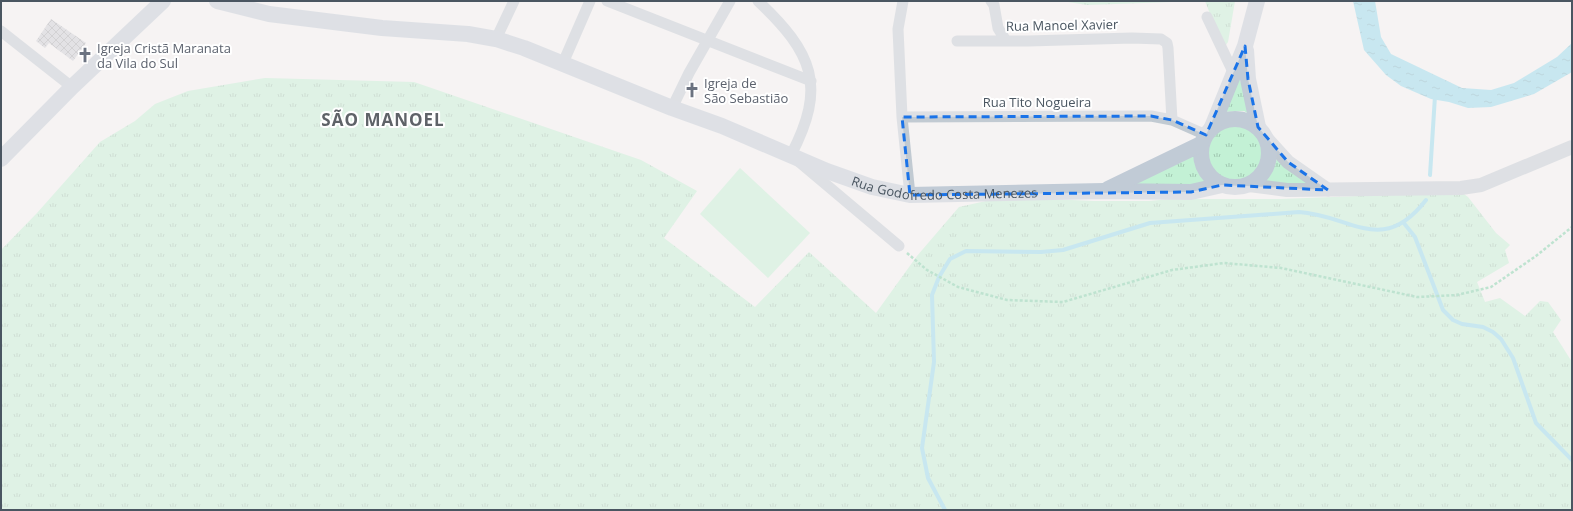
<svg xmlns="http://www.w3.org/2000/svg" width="1573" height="511" font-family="'Open Sans',sans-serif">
<defs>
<pattern id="grass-tufts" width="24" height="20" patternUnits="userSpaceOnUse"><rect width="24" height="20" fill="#c3f1d5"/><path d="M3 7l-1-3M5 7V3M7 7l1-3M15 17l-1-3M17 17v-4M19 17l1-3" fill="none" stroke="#a0c6b0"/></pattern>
<pattern id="water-ripples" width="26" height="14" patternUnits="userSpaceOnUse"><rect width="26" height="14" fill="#90daee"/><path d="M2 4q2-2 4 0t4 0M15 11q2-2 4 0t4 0" fill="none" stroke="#78b4c4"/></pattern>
<pattern id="building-cross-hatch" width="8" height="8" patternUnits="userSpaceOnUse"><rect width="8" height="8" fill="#cdcfd5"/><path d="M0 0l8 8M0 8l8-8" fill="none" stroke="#a8abb0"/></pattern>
</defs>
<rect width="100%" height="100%" fill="#f5f3f3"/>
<!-- grass -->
<path fill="url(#grass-tufts)" d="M1062 1H1200L1087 5Z
M1205 1H1235L1228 42 1225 46 1221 42Z
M1239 77 1252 116 1244 111 1222 112Z
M265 78 414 82 641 160 697 191 664 238 755 307 809 252 876 313 917 256 959 207 1004 197 1094 201H1149L1171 199H1281L1461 192 1468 197 1496 233 1510 245 1505 250 1509 263 1477 282 1485 302 1500 298 1525 316 1540 301 1548 302 1561 320 1553 332 1572 362V510H1V250L37 213 100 142 135 121 155 104 188 91Z
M1205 153a29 29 0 1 1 58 0a29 29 0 1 1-58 0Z
M1193 151 1198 167 1212 184 1117 188Z
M1277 159 1314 185 1265 182Z"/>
<!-- pitch -->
<path fill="#c3f1d5" d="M740 168 810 233 768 278 700 214Z"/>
<!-- water -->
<path fill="url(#water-ripples)" d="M1353 1H1375L1381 37 1391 54 1462 88 1491 90 1514 83 1557 57 1572 43V72L1534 94 1491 107 1468 108 1449 102 1431 99 1401 86 1386 75 1364 50Z"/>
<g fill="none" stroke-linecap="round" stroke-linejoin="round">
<!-- stream -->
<path stroke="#90daee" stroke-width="4" d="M1430 175 1435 96
M1403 222 1415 237 1443 310 1453 320 1462 324 1483 327 1493 332 1501 339 1513 358 1536 423 1572 460
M945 510 928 478 922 448 934 362 932 295 939 277 950 259 966 251 1041 252 1063 250 1150 223 1299 212C1351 215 1382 257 1426 200"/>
</g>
<!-- building -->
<path fill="url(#building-cross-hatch)" d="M51 19 86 43 73 61 49 43 45 48 36 41Z"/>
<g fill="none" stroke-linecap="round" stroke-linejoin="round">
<!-- path -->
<path stroke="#7ad0a6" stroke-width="2.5" stroke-dasharray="3 2" stroke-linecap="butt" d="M907 253 927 270 958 287 1007 300 1063 302 1172 270 1224 263 1281 268 1417 297 1457 295 1491 287 1536 256 1572 227"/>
<!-- minor -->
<path stroke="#c1cad2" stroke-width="11" d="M607 1 811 81
M758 1C813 53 827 86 791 155L899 246
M903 1 898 29 902 117 910 195
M991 1 994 5 998 28 1006 41
M1207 17 1234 74
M1 31 72 87
M496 39 514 1
M957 41H1028L1132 38 1161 39 1167 43 1168 48 1172 120
M563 63 590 1
M672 108 689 73 730 1
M902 117 1151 116 1172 120 1206 135"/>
<!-- tertiary -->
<path stroke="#c1cad2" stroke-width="14" d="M1268 140 1288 162 1328 190
M1249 185 1287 190 1461 188 1481 185 1572 147"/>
<!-- secondary -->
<g stroke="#c1cbd6" stroke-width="16">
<path id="s1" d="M217 1 269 14 382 28 468 34 496 39 524 48 672 108 722 126 827 171 872 187 910 195 1104 191 1191 192 1222 185"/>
<path d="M1246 50 1248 79 1258 127"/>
<circle cx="1235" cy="153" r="34"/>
<path d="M1212 127 1245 46 1257 1"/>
<path d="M1 159 72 87 163 1"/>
<path d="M1108 189 1201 144"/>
</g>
</g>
<!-- marked area -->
<path d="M0 0H1573V511H0ZM1245 46 1248 79 1258 127 1288 162 1328 190 1222 185 1191 192 910 195 902 117 1151 116 1172 120 1206 135Z" fill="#f5f3f3" fill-opacity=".55" fill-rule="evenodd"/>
<path fill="none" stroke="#1a73e8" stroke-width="3" stroke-dasharray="8 5" stroke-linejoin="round" d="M1245 46 1248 79 1258 127 1288 162 1328 190 1222 185 1191 192 910 195 902 117 1151 116 1172 120 1206 135Z"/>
<!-- icons -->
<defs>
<g id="church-bare" transform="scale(1.2)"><path d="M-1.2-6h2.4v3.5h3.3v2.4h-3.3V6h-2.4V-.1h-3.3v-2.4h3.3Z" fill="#6b7280" stroke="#fff" stroke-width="2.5" paint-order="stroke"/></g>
</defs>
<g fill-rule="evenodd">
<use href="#church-bare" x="85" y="55"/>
<use href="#church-bare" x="692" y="90"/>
</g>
<g text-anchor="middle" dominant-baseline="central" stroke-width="4" stroke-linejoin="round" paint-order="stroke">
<!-- street labels -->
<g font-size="13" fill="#4a5661" stroke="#fff">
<text transform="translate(1062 25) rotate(-1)">Rua Manoel Xavier</text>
<text x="1037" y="102">Rua Tito Nogueira</text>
<text stroke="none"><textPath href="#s1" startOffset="759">Rua Godofredo Costa Menezes</textPath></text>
</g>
<!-- worship labels -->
<g font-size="13" fill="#5b616d" stroke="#fff" text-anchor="start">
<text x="97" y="48">Igreja Cristã Maranata<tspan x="97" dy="15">da Vila do Sul</tspan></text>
<text x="704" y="83">Igreja de<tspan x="704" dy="15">São Sebastião</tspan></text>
</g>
<!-- district labels -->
<g font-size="17" font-weight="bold" letter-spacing="1" fill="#5f6368" stroke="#fff">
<text x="383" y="119">SÃO MANOEL</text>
</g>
</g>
<!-- border -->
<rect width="1573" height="511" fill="none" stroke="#4a5661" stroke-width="4"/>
</svg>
